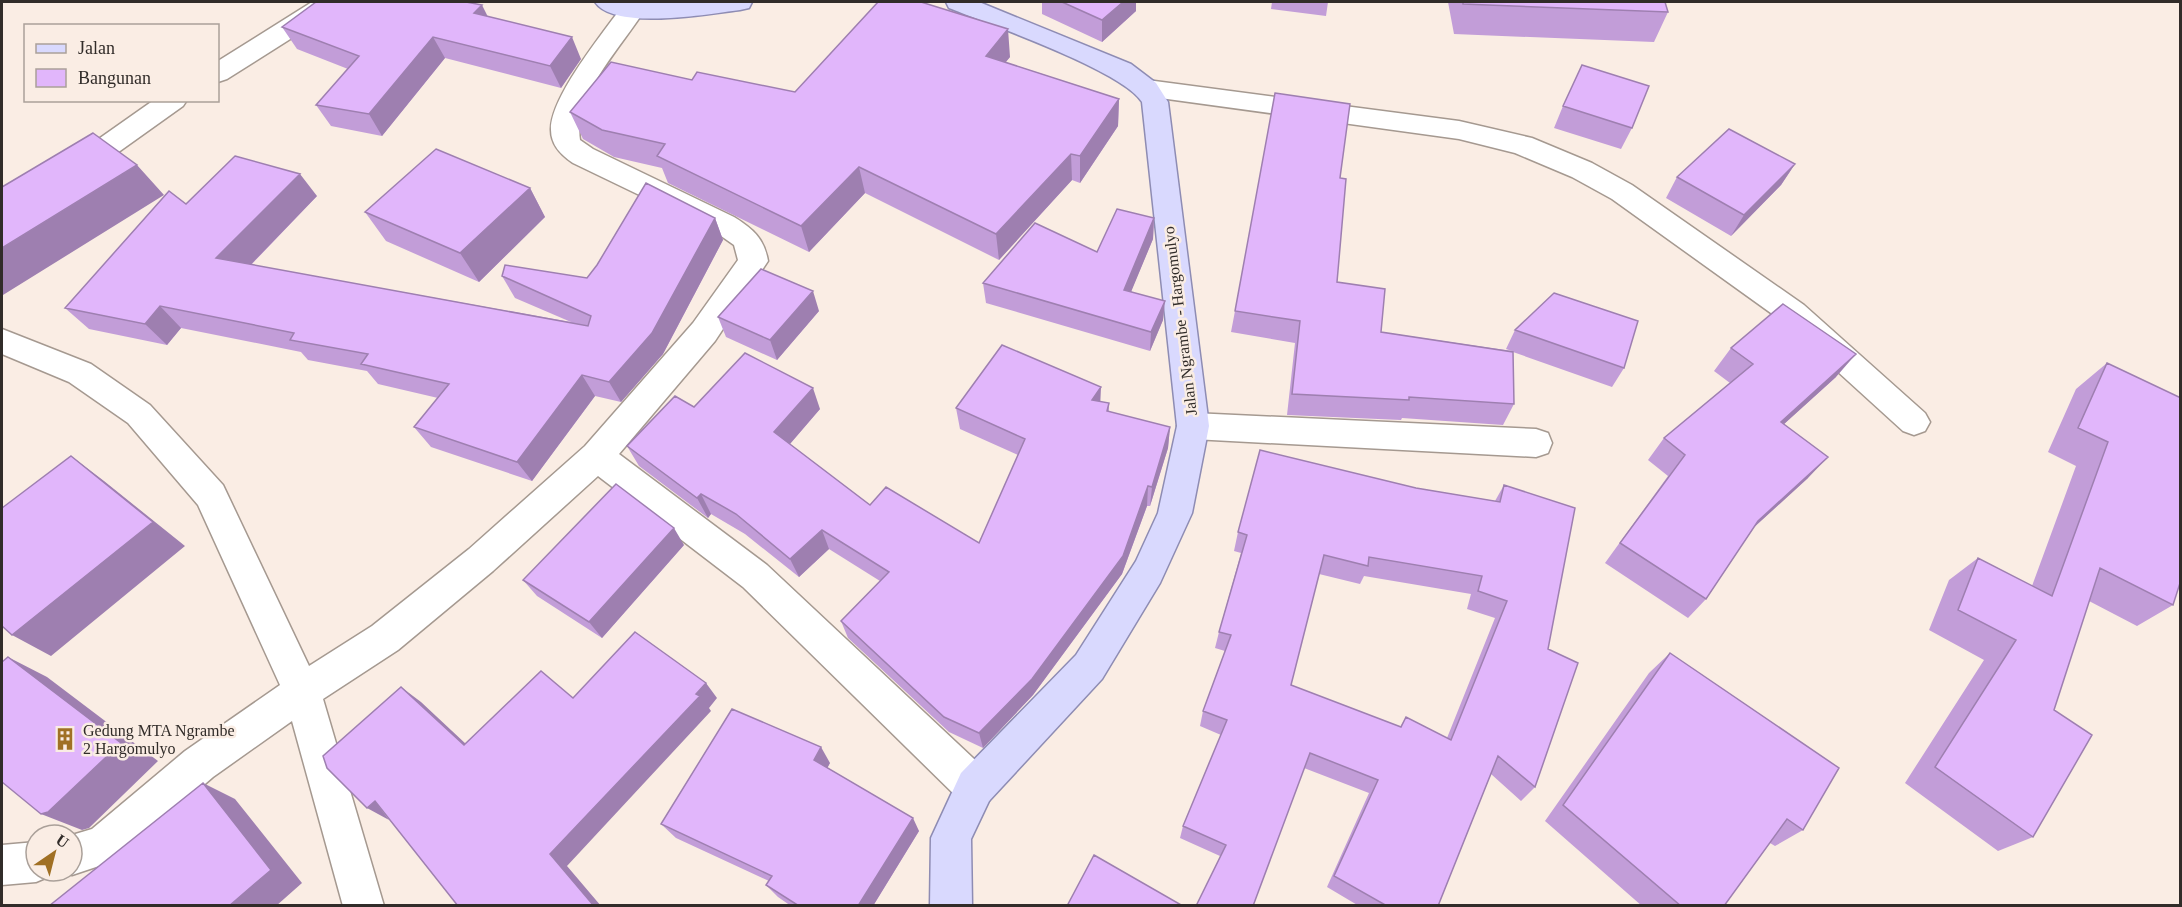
<svg xmlns="http://www.w3.org/2000/svg" width="2182" height="907" font-family="Georgia,serif">
<rect width="100%" height="100%" fill="#faede4"/>
<g fill="none" stroke-linecap="round" stroke-linejoin="round">
<!-- minor casing -->
<g stroke="#a59990" stroke-width="3">
<path id="minor" d="M312 2H339L325 17 227 79 218 82V61Z
M632 3 641 5 644 11C622 46 573 96 580 140L593 149 734 217C753 229 764 238 768 261L715 341 619 454 767 565 989 773 995 787 989 801 975 806 961 801 743 587 598 476 493 571 398 650 323 699 384 906H343L292 721 213 777 117 860 72 875 62 871H72V835L92 829 185 751 280 685 198 505 128 423 69 382 2 354V329L91 364 150 405 223 485 309 666 372 626 469 549 585 446 693 323 738 260 734 245 714 231 573 163C561 155 551 145 551 130 550 97 604 32 623 5Z
M1147 80 1459 121 1532 138 1592 163 1632 185 1804 305 1925 413 1930 422 1925 431 1914 435 1903 431 1782 321 1612 199 1572 177 1515 153 1459 139 1138 95 1134 89 1138 83Z
M154 100H187L183 106 12 228 2 231V207Z
M1193 413 1536 429 1548 433 1552 443 1548 453 1536 457 1193 439 1182 435 1177 426 1182 417Z
M36 842V871H52L50 876 36 882 2 885V845Z"/>
</g>
<!-- major casing -->
<g stroke="#8e8cb3" stroke-width="3">
<path id="major" d="M595 2H752L749 8 740 10C709 14 614 31 595 2Z
M946 2H979L1131 64 1156 83 1168 102 1209 426 1192 513 1160 583 1102 679 989 801 971 839 972 906H930L931 838 961 773 1076 655 1136 561 1158 513 1177 426 1142 102C1123 71 989 24 949 8Z"/>
</g>
<!-- minor -->
<use href="#minor" fill="#fff" fill-rule="evenodd"/>
<!-- major -->
<use href="#major" fill="#d9d9fe" fill-rule="evenodd"/>
</g>
<!-- wall -->
<path fill="#c29dd8" fill-rule="evenodd" d="M1042 2H1136V11L1102 42 1042 14Z
M1272 2H1328L1326 16 1271 9Z
M1448 2H1665L1668 12 1654 42 1454 34Z
M487 17 581 59 561 88 445 58 382 136 331 126 316 105 348 69 297 49 282 27Z
M1010 57 1005 62 1119 99 1118 126 1080 183 1072 180 999 260 865 193 809 252 668 183 662 168 614 157 583 139 570 112 692 80 795 92Z
M1563 106 1632 128 1621 149 1554 128Z
M1795 164 1781 185 1731 236 1666 198 1677 177Z
M1340 178 1337 282 1381 332 1512 351 1506 349 1515 330 1624 368 1612 387 1513 352 1514 404 1503 425 1402 418 1401 420 1287 415 1295 343 1231 332 1235 311Z
M530 188 545 217 479 282 386 241 365 212Z
M317 196 251 265 571 322 515 298 502 276 587 278 715 218 723 240 663 354 621 402 595 396 532 481 431 447 414 427 438 398 378 384 367 371 308 360 301 352 181 328 167 345 89 329 65 308 186 204Z
M1154 218 1153 239 1131 291 1163 320 1150 351 986 303 983 283 1097 252Z
M819 311 777 360 726 337 718 317Z
M1731 348 1836 377 1784 424 1808 478 1754 527 1706 599 1688 618 1605 563 1668 476 1648 460 1664 438 1730 383 1714 371Z
M2107 363 2173 605 2137 626 2089 601 2054 710 2033 837 1998 851 1905 783 1984 660 1929 630 1949 580 1978 558 2032 586 2076 466 2048 452 2076 389Z
M1100 402 1109 403V412L1170 427 1168 448 1150 506H1147L1122 574 1033 695 983 748 949 732 848 638 841 621 880 581 829 549 799 577 745 534 711 514 708 518 639 466 627 446 694 407 820 409 790 444 870 505 979 543 1018 455 960 429 956 408Z
M1504 485 1548 649 1535 787 1521 801 1491 774 1438 906H1359L1327 887 1369 793 1304 768 1220 856 1180 838 1183 826 1221 735 1200 726 1203 711 1225 651 1215 648 1219 632 1241 553 1234 551 1238 532 1416 488 1495 501ZM1319 574 1360 584 1364 576 1471 594 1467 609 1495 618 1447 738 1406 717 1400 727 1291 685Z
M684 545 602 638 537 596 523 580Z
M1670 653 1803 830 1775 846 1770 843 1724 906H1642L1545 821 1649 673Z
M830 763 827 768 919 831 873 906H791L778 897 766 885 769 881 676 838 661 824Z"/>
<!-- shaded-wall -->
<path fill="#9e7fb0" d="M1123 2H1136V11L1102 42V20Z
M482 5 493 27 474 13Z
M1008 29 1010 57 989 83 986 56Z
M433 37 445 58 382 136 369 114Z
M572 37 581 59 561 88 550 66Z
M1119 99 1118 126 1080 183V156Z
M1071 154 1072 180 999 260 996 234Z
M1795 164 1781 185 1731 236 1744 215Z
M137 165 164 195 3 295 2 294V248Z
M859 167 865 193 809 252 801 226Z
M300 174 317 196 236 280 216 258Z
M530 188 545 217 479 282 460 253Z
M715 218 723 240 663 354 621 402 609 382Z
M1154 218 1153 239 1124 309V290Z
M813 291 819 311 777 360 770 340Z
M1165 301 1163 320 1150 351 1151 332Z
M160 306 181 328 167 345 145 324Z
M1856 354 1836 377 1762 444 1781 422Z
M582 375 595 396 532 481 517 462Z
M1101 387 1100 409 1092 400Z
M813 388 820 409 783 452 774 432Z
M1170 427 1168 448 1150 506 1152 487Z
M71 456 104 481 185 546 51 656 12 635Z
M1828 457 1808 478 1739 541 1758 521Z
M1148 486 1147 506 1122 574 1033 695 983 748 979 733Z
M701 494 711 514 708 518 697 498Z
M674 528 684 545 602 638 589 622Z
M822 530 829 549 799 577 790 559Z
M8 657 47 677 158 761 89 828 82 830 41 814Z
M706 683 717 698 709 708 711 711 567 866 601 906H594L550 854Z
M401 687 421 702 482 759 464 745Z
M821 747 830 763 823 776 814 760Z
M203 783 235 799 302 883 276 906H229Z
M375 801 389 820 367 808Z
M913 818 919 831 873 906H858Z"/>
<!-- building -->
<path fill="#e1b6fb" stroke="#9e7fb0" stroke-width="1.5" fill-rule="evenodd" d="M316 2H466L482 5 474 13 572 37 550 66 433 37 369 114 316 105 359 56 282 27Z
M878 2H921L1008 29 986 56 1119 99 1080 156 1071 154 996 234 859 167 801 226 657 156 665 144 602 130 570 112 611 62 692 80 697 72 795 92Z
M1062 2H1123L1102 20Z
M1463 2H1665L1668 12 1463 4Z
M1582 65 1649 86 1632 128 1563 106Z
M1275 93 1350 104 1340 178 1346 179 1337 282 1385 289 1381 332 1513 352 1514 404 1409 397V400L1292 394 1300 321 1235 311Z
M1729 129 1795 164 1744 215 1677 177Z
M93 133 137 165 2 248V187Z
M436 149 530 188 460 253 365 212Z
M235 156 300 174 216 258 588 326 591 316 502 276 505 265 587 278 597 265 646 183 715 218 652 333 609 382 582 375 517 462 414 427 449 384 361 364 368 354 290 340 294 333 160 306 145 324 65 308 169 191 186 204Z
M1117 209 1154 218 1124 290 1165 301 1151 332 983 283 1035 223 1097 252Z
M761 269 813 291 770 340 718 317Z
M1554 293 1638 321 1624 368 1515 330Z
M1783 304 1856 354 1781 422 1828 457 1758 521 1706 599 1620 543 1685 455 1664 438 1753 364 1731 348Z
M1002 345 1101 387 1092 400 1109 403 1107 411 1170 427 1152 487 1148 486 1123 556 1032 679 979 733 944 717 841 621 889 572 822 530 790 559 736 514 701 494 697 498 627 446 675 396 694 407 745 353 813 388 774 432 870 505 886 487 979 543 1025 439 956 408Z
M2107 363 2181 398V580L2173 605 2100 568 2054 710 2092 735 2033 837 1935 767 2016 640 1958 610 1978 558 2052 596 2108 442 2078 428Z
M1260 450 1416 488 1500 502 1504 485 1575 508 1548 649 1578 663 1535 787 1498 756 1438 906H1387L1334 876 1378 780 1310 753 1253 906H1196L1226 845 1183 826 1227 720 1203 711 1231 635 1219 632 1247 535 1238 532ZM1324 555 1368 566 1369 557 1482 576 1478 591 1507 601 1451 740 1406 717 1401 727 1291 685Z
M71 456 153 522 12 635 2 626V508Z
M616 484 674 528 589 622 523 580Z
M635 632 706 683 696 694 700 696 550 854 594 906H458L375 801 367 808 327 768 323 756 401 687 464 745 541 671 573 698Z
M1670 653 1839 768 1803 830 1787 819 1724 906H1681L1563 805Z
M8 657 121 743 48 812 41 814 2 782V662Z
M732 709 821 747 814 760 913 818 858 906H799L766 885 772 876 661 824Z
M203 783 271 870 229 906H49Z
M1094 855 1183 906H1067Z"/>
<!-- icons -->
<defs>
<g id="building-bare" transform="scale(1.8)"><path d="M-4-6H4V6H1V3H-1V6H-4ZM-2.5-4.3h1.7v1.8h-1.7ZM.8-4.3h1.7v1.8H.8ZM-2.5-1h1.7V.8h-1.7ZM.8-1h1.7V.8H.8Z" fill="#a07024" stroke="#faede4" stroke-width="2.5" paint-order="stroke"/></g>
</defs>
<g fill-rule="evenodd">
<use href="#building-bare" x="65" y="739"/>
</g>
<g text-anchor="middle" dominant-baseline="central" stroke-width="5" stroke-linejoin="round" paint-order="stroke">
<!-- street labels -->
<g font-size="16" fill="#312c29" stroke="#faede4">
<text transform="translate(1180 321) rotate(-97)">Jalan Ngrambe - Hargomulyo</text>
</g>
<!-- poi labels -->
<g font-size="16" fill="#312c29" stroke="#faede4" text-anchor="start">
<text x="83" y="730">Gedung MTA Ngrambe<tspan x="83" dy="18">2 Hargomulyo</tspan></text>
</g>
</g>
<!-- border -->
<rect width="2182" height="907" fill="none" stroke="#312c29" stroke-width="6"/>
<!-- legend -->
<rect x="24" y="24" width="195" height="78" fill="#faede4" stroke="#aaa099" stroke-width="1.5"/>
<rect x="36" y="44" width="30" height="9" fill="#d9d9fe" stroke="#aaa099" stroke-width="1.5"/>
<text x="78" y="54" font-size="18" fill="#312c29">Jalan</text>
<rect x="36" y="69" width="30" height="18" fill="#e1b6fb" stroke="#aaa099" stroke-width="1.5"/>
<text x="78" y="84" font-size="18" fill="#312c29">Bangunan</text>
<!-- north arrow -->
<g transform="translate(54 853) rotate(35)"><circle r="28" fill="#faede4" stroke="#aaa099" stroke-width="1.5"/>
<path d="M0-4.5L10 22L0 15L-10 22Z" fill="#a07024"/>
<text y="-9" font-size="16" font-weight="bold" text-anchor="middle" fill="#312c29">U</text>
</g>
</svg>
